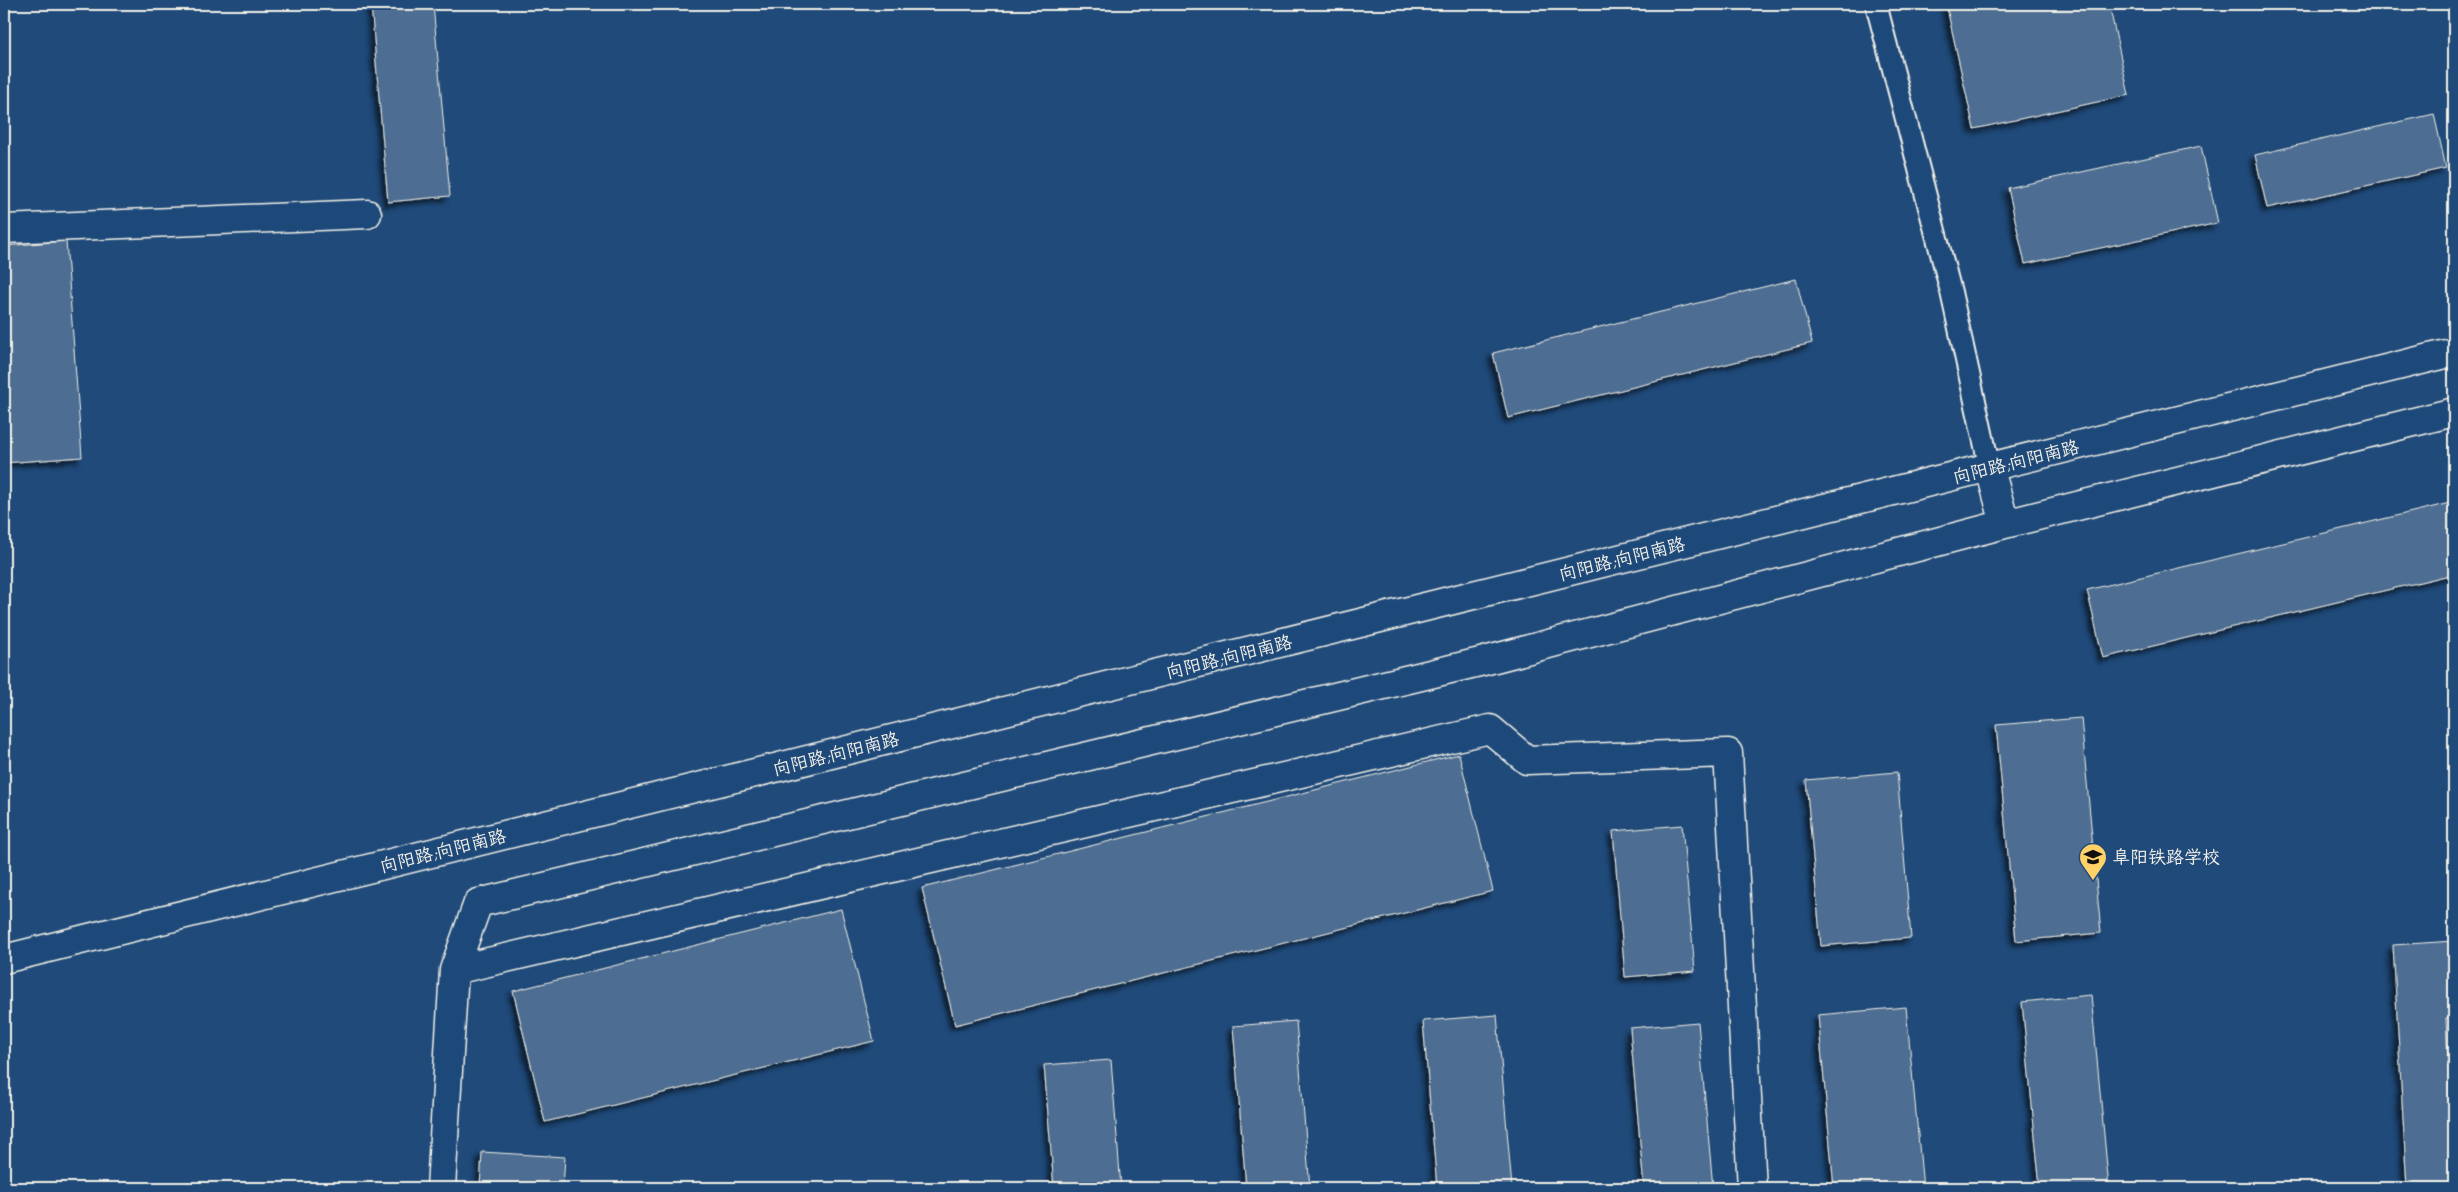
<svg xmlns="http://www.w3.org/2000/svg" width="2458" height="1192" font-family="Caveat,'LXGW WenKai TC',sans-serif">
<defs>
<filter id="shadow"><feDropShadow dx="-4.5" dy="4.5" stdDeviation="2.5" flood-color="#0009"/></filter>
</defs>
<rect width="100%" height="100%" fill="#1f4a7a"/>
<filter id="ink" filterUnits="userSpaceOnUse"><feTurbulence type="fractalNoise" baseFrequency=".02" numOctaves="2"/><feDisplacementMap in="SourceGraphic" scale="10" xChannelSelector="R" yChannelSelector="G"/><feConvolveMatrix kernelMatrix="1 2 1 2 8 2 1 2 1" color-interpolation-filters="sRGB"/></filter>
<g filter="url(#ink)">
<!-- building -->
<path fill="#4d6e92" stroke="#f4f1e8" filter="url(#shadow)" d="M371 4H433L450 196 388 202Z
M1946 4H2109L2129 95 1974 129Z
M2434 114 2446 168 2267 208 2255 155Z
M2201 146 2218 223 2025 264 2008 188Z
M66 241 82 457 4 463V246Z
M1796 279 1812 343 1508 418 1493 353Z
M2454 502V574L2103 658 2087 590Z
M2081 718 2101 933 2016 941 1996 725Z
M1459 754 1493 891 955 1025 922 888Z
M1897 772 1911 938 1821 946 1806 780Z
M1682 825 1695 971 1625 977 1613 831Z
M841 909 874 1041 545 1122 513 991Z
M2454 941V1018L2446 1019 2454 1188H2407L2393 945Z
M2091 995 2109 1188H2040L2022 1002Z
M1906 1007 1923 1188H1834L1818 1015Z
M1497 1015 1512 1188H1437L1423 1021Z
M1296 1021 1310 1188H1246L1233 1026Z
M1698 1022 1713 1188H1644L1630 1028Z
M1111 1060 1121 1188H1054L1044 1065Z
M482 1152 565 1157 563 1188H480Z"/>
<g fill="none" stroke-linecap="round" stroke-linejoin="round">
<!-- service casing -->
<g stroke="#f4f1e8" stroke-width="24">
<path id="service" d="M1876 4 1951 292 1990 469"/>
</g>
<!-- minor casing -->
<g stroke="#f4f1e8" stroke-width="31">
<path id="minor" d="M4 229 367 214
M2005 524 2454 412
M454 970 1490 729 1527 760 1728 753 1752 1188
M441 1188 454 970 478 903 1484 661 2005 524 1990 469"/>
</g>
<!-- primary casing -->
<g stroke="#f4f1e8" stroke-width="31">
<path id="primary" d="M4 959 2454 352"/>
</g>
<!-- service -->
<use href="#service" stroke="#1f4a7a" stroke-width="20"/>
<!-- minor -->
<use href="#minor" stroke="#1f4a7a" stroke-width="28"/>
<!-- primary -->
<use href="#primary" stroke="#1f4a7a" stroke-width="28"/>
</g>
</g>
<!-- icons -->
<defs>
<g id="school-pin" transform="scale(1.4375)"><path d="M0 17L-7.5 6A9.5 9.5 0 1 1 7.5 6Z" fill="#ffd166" stroke="#1f4a7a"/><path d="M0-5L7-2L0 1L-7-2ZM-4 1L0 2.5L4 1V4Q0 6-4 4Z" fill="#111"/></g>
</defs>
<g fill-rule="evenodd">
<use href="#school-pin" x="2093" y="857"/>
</g>
<g text-anchor="middle" dominant-baseline="central" stroke-width="4" stroke-linejoin="round" paint-order="stroke">
<!-- street labels -->
<g font-size="18" fill="#f4f1e8" stroke="#1f4a7a">
<text transform="translate(2016 462) rotate(-14)">向阳路;向阳南路</text>
<text transform="translate(1622 559) rotate(-14)">向阳路;向阳南路</text>
<text transform="translate(1229 657) rotate(-14)">向阳路;向阳南路</text>
<text transform="translate(836 754) rotate(-14)">向阳路;向阳南路</text>
<text transform="translate(443 851) rotate(-14)">向阳路;向阳南路</text>
</g>
<!-- poi labels -->
<g font-size="18" fill="#f4f1e8" stroke="#1f4a7a" text-anchor="start">
<text x="2112" y="857">阜阳铁路学校</text>
</g>
</g>
<!-- margin -->
<rect width="2458" height="1192" fill="none" stroke="#1f4a7a" stroke-width="20"/>
<rect x="10" y="10" width="2438" height="1172" fill="none" stroke="#f4f1e8" stroke-width="2" filter="url(#ink)"/>
</svg>
